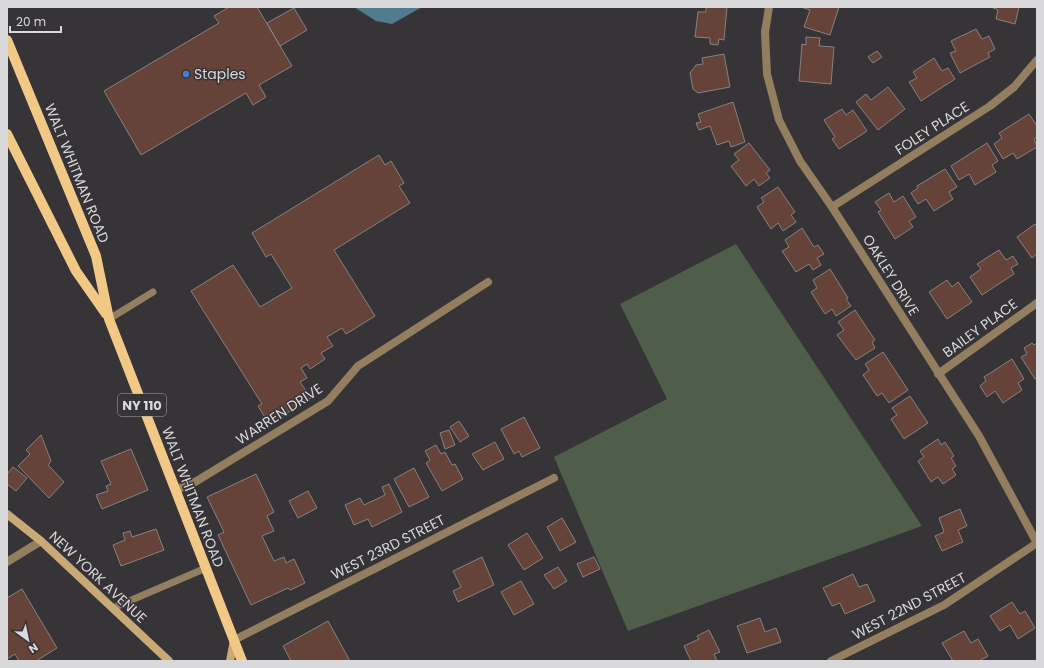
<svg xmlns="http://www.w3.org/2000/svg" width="1044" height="668" font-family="Poppins,sans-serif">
<rect width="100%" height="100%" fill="#363437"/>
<!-- green -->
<path fill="#4f5d4b" d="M736 244 922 526 628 631 554 457 667 399 620 304Z"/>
<!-- water -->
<path fill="#527c8d" d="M354 7H422L392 24 376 21Z"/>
<!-- building -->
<path fill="#664338" stroke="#858281" d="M229 7H257L292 66 259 85 266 97 253 105 246 93 141 155 104 91 219 23 214 16Z
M706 7H727L724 40 719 39 718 45 710 44V38L695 37 698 12H706Z
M801 7H839L830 35 804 27 810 10Z
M991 7H1019L1015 24 996 19 998 10Z
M294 8 307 30 280 46 267 23Z
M976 29 982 39 989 36 995 49 988 53 990 57 960 73 950 53 956 51 951 41Z
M806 37 820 38 819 46 834 47 831 84 799 81 802 44 806 45Z
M877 51 882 57 873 63 868 57Z
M724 54 730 87 698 93 693 89 690 73 696 65 703 64 702 58Z
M934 58 942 71 948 68 955 79 921 101 909 82 917 78 913 72Z
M888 87 905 109 878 130 856 102 866 94 871 100Z
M733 102 745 142 731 147 729 141 717 145 710 126 699 130 696 123 701 122 698 114Z
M842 109 846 115 853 110 867 131 839 149 832 139 835 137 824 120Z
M1029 114 1037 126V137L1034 139 1037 147 1017 159 1013 153 1003 159 994 144 1002 138 999 133Z
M749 143 770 170 766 173 770 178 759 186 754 179 746 186 731 166 739 160 734 154Z
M987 143 998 161 992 165 996 172 975 185 969 174 959 180 951 166Z
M379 155 385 165 391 161 404 183 399 186 410 203 334 250 375 316 346 334 342 328 327 337 333 346 321 353 325 359 310 369 307 364 301 368 307 378 300 382 311 398 269 424 258 406 262 404 191 291 233 265 260 307 292 288 271 254 266 257 252 233Z
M945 169 957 187 949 192 953 199 934 211 926 199 918 204 911 193 918 188 917 186Z
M778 187 795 212 791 215 796 222 783 231 778 223 771 229 757 207 764 202 761 198Z
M889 193 894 202 903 196 916 217 909 221 913 227 895 239 878 212 881 210 875 202Z
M1035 224 1037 227V254L1032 258 1017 237Z
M802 228 814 247 818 245 824 254 817 258 821 265 813 270 809 264 796 272 782 251 789 247 785 240Z
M999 250 1006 260 1013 256 1018 264 1011 268 1014 274 982 295 970 277 981 269 977 264Z
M830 269 848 298 846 299 851 306 836 316 832 309 825 314 811 292 817 288 813 280Z
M947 280 952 287 958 282 972 302 947 319 929 292Z
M855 310 875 340 872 342 875 348 856 360 837 335 844 330 838 322Z
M1032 343 1034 345 1037 343V378L1035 379 1021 357 1027 354 1024 348Z
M883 352 908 390 889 403 882 393 877 396 863 375 869 370 865 364Z
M1012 359 1024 379 1018 383 1022 390 1003 403 995 391 987 397 980 386 986 381 984 377Z
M910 396 928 423 904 439 891 419 897 415 892 408Z
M524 417 540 448 522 457 519 451 514 454 501 429Z
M459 421 469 436 460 442 450 427Z
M449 430 455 445 445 449 440 433Z
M41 435 51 461 48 465 64 482 49 498 18 466 30 454 26 450Z
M938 439 941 445 945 442 954 456 951 458 956 466 952 469 956 475 943 484 938 477 931 482 918 461 924 457 920 451Z
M495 442 504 459 483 470 472 454Z
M436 445 441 454 445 452 452 465 455 464 463 479 442 491 426 463 430 460 425 451Z
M131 449 148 490 102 509 96 495 108 491 106 486 111 484 101 461Z
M13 467 27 478 16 491 7 484V474Z
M414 468 429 497 409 507 394 479Z
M256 474 274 512 267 516 274 531 262 536 274 561 284 557 286 563 294 559 305 583 290 590 288 588 251 605 218 535 224 532 207 497Z
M389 484 402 512 372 527 368 519 354 525 345 505 360 498 364 505 385 495 382 487Z
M308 491 317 508 298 518 289 501Z
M960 509 967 526 958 530 963 542 942 551 935 536 944 532 939 518Z
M562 518 576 542 560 551 547 527Z
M156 529 164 550 121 566 113 545 125 540 123 533 130 531 132 537Z
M527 533 543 558 524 570 508 545Z
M482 557 494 585 458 602 453 591 461 587 453 571Z
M594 557 600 569 583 577 577 564Z
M558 567 567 581 554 589 544 575Z
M853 574 859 587 867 584 875 601 845 614 840 603 832 606 823 588Z
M521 581 534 604 514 615 501 592Z
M22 589 57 648 36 661H19L15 654 7 659V598Z
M1012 602 1020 614 1025 611 1035 628 1018 639 1010 625 1000 631 990 616Z
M760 618 765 632 776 628 781 642 747 653 737 626Z
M328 621 350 661H291L283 646Z
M709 630 720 652 714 654 717 661H691L684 646 699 639 697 636Z
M964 631 971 643 978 639 988 656 979 661H953L942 643Z"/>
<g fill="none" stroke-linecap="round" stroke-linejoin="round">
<!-- lane -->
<path stroke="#937f60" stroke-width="7" d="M109 319 153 292
M113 608 206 568"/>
<!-- street -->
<path stroke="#937f60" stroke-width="8" d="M769 7 765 32 767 74 779 120 800 161 832 207 979 436 1037 543
M832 207 990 106 1014 87 1037 60
M938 374 1037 303
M176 490 195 482 328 401 358 366 488 282
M7 562 41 541
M234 640 554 478
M831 661 944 605 1037 543"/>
<!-- secondary -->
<path stroke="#c9a976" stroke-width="8" d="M7 514 41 541 169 661
M230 661 234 640"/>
<!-- primary -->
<path stroke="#f2c886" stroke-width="10" d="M7 40 96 256 109 319 242 661
M7 134 76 271 106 314"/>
</g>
<!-- markers -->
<circle fill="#3f7fe0" stroke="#363437" stroke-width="1.5" cx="186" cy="74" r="4"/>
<g text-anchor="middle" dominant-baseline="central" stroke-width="3" stroke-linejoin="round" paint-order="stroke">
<!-- shield labels -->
<rect fill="#363437" stroke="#a8a7a9" stroke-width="1" x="118" y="394" width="48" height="22" rx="3"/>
<g font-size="13" font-weight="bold" fill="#d9d8da">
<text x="142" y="405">NY 110</text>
</g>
<!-- poi labels -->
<g font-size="14" fill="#d9d8da" stroke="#363437" text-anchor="start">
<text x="194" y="74">Staples</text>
</g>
<!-- street labels -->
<g font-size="14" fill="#d9d8da" stroke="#363437">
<text transform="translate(932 128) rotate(-33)">FOLEY PLACE</text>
<text transform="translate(77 173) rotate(68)">WALT WHITMAN ROAD</text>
<text transform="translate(891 275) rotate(58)">OAKLEY DRIVE</text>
<text transform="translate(980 328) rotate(-36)">BAILEY PLACE</text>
<text transform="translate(279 414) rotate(-33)">WARREN DRIVE</text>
<text transform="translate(193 497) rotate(69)">WALT WHITMAN ROAD</text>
<text transform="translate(388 547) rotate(-27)">WEST 23RD STREET</text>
<text transform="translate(98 577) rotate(43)">NEW YORK AVENUE</text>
<text transform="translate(909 606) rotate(-28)">WEST 22ND STREET</text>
</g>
</g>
<!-- border -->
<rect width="1044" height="668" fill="none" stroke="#d9d8da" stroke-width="16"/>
<!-- north arrow -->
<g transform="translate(28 640) rotate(147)" stroke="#363437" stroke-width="3" paint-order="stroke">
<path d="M0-3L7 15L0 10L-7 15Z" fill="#d9d8da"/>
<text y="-6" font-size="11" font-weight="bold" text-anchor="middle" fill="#d9d8da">N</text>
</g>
<!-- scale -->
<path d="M10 26v6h51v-6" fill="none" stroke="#d9d8da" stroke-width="2"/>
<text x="16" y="26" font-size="12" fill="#d9d8da" stroke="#363437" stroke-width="3" paint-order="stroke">20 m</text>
</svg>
